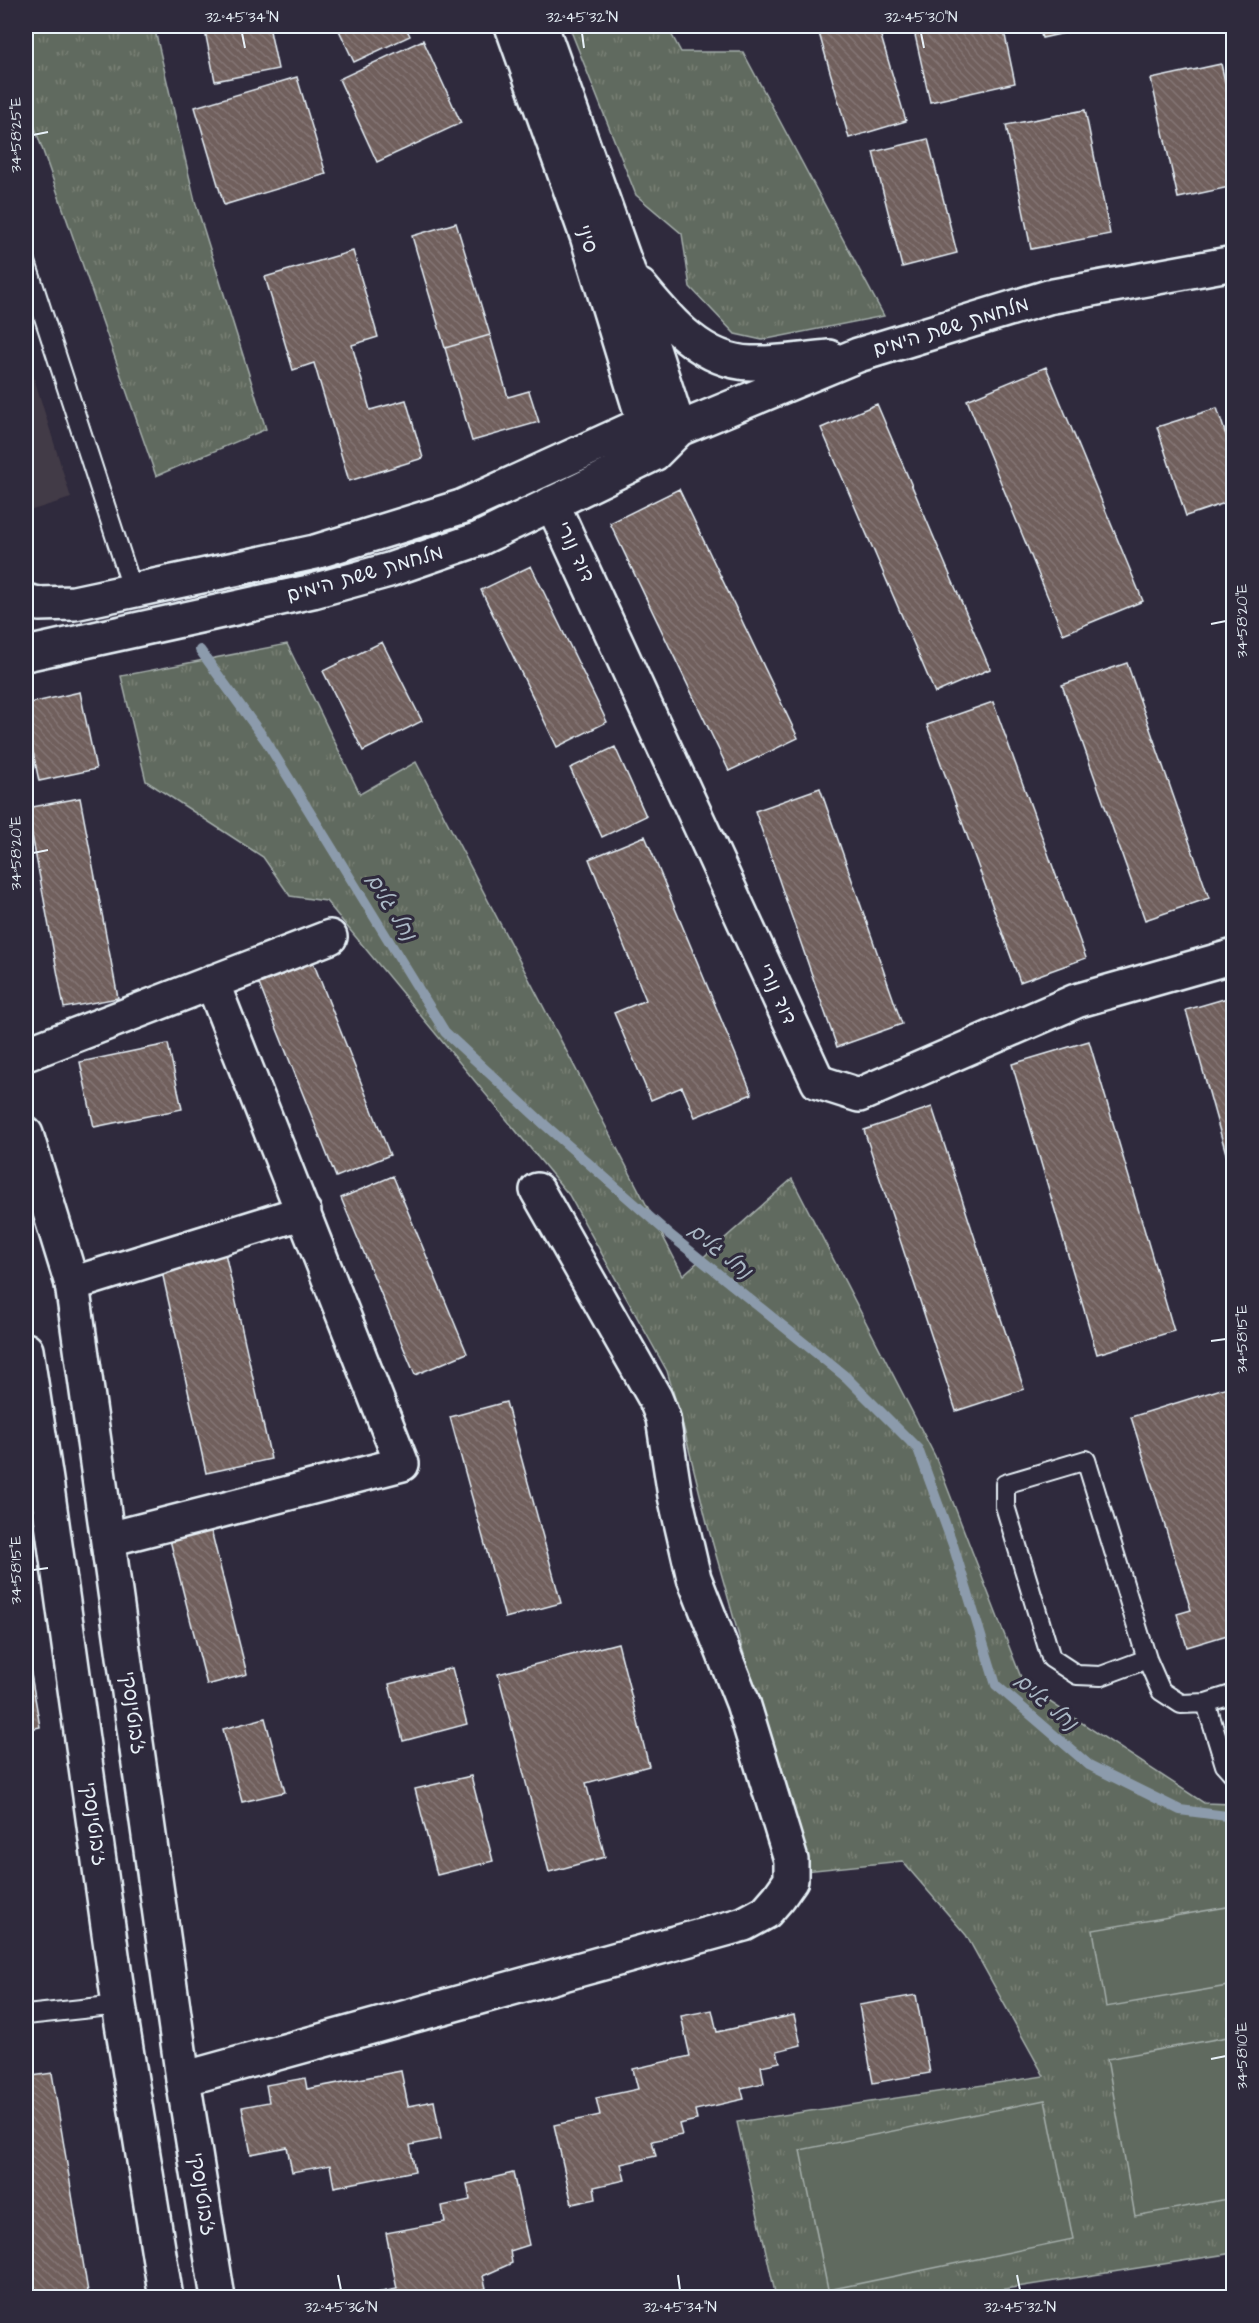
<svg xmlns="http://www.w3.org/2000/svg" width="1259" height="2323" font-family="'Architects Daughter','Playpen Sans Hebrew',sans-serif">
<defs>
<pattern id="park-tufts" width="24" height="20" patternUnits="userSpaceOnUse" patternTransform="scale(1.5)"><rect width="24" height="20" fill="#616a5e"/><path d="M3 7l-1-3M5 7V3M7 7l1-3M15 17l-1-3M17 17v-4M19 17l1-3" fill="none" stroke="#788076"/></pattern>
<pattern id="building-back-hatch" width="6" height="6" patternUnits="userSpaceOnUse" patternTransform="scale(1.5)"><rect width="6" height="6" fill="#6f5e5c"/><path d="M-1 5l2 2M0 0l6 6M5-1l2 2" fill="none" stroke="#847674"/></pattern>
</defs>
<rect width="100%" height="100%" fill="#2f2a3d"/>
<filter id="ink" filterUnits="userSpaceOnUse"><feTurbulence type="fractalNoise" baseFrequency=".0167" numOctaves="2"/><feDisplacementMap in="SourceGraphic" scale="12" xChannelSelector="R" yChannelSelector="G"/><feConvolveMatrix kernelMatrix="1 2 1 2 8 2 1 2 1" color-interpolation-filters="sRGB"/></filter>
<g filter="url(#ink)">
<!-- built -->
<path fill="#423a46" d="M26 352 71 498 26 512Z"/>
<!-- park -->
<path fill="url(#park-tufts)" stroke="#a4aeab" stroke-width="1.5" d="M26 26H154L195 201 266 429 156 476 26 102Z
M569 26H667L681 52H743L884 316 762 340 735 334 690 287 682 234 636 195Z
M287 644 360 794 416 762 683 1275 792 1179 935 1456 1024 1685 1204 1803 1233 1804V2253L954 2297H776L737 2122 1044 2076 966 1935 902 1861 805 1871 707 1523 684 1429 667 1371 569 1195 326 901 290 896 263 857 146 781 121 676Z"/>
<!-- garden -->
<path fill="#616a5e" stroke="#a4aeab" stroke-width="1.5" d="M1233 1906V1985L1106 2007 1093 1930Z
M1233 2036V2198L1135 2216 1107 2059Z
M1045 2100 1073 2239 828 2290 800 2150Z"/>
<g fill="none" stroke-linecap="round" stroke-linejoin="round">
<!-- stream -->
<path stroke="#8c9bac" stroke-width="10" d="M200 650 266 741 445 1032 545 1125 669 1234 846 1377 918 1449 953 1545 996 1685 1089 1765 1180 1810 1234 1817"/>
</g>
<!-- building -->
<path fill="url(#building-back-hatch)" stroke="#e8f1f8" stroke-width="1.5" d="M204 26H269L278 69 215 81Z
M337 26H405L410 36 354 62Z
M817 26H878L906 121 849 138Z
M913 26H1003L1015 83 930 102Z
M1039 26H1096L1042 38Z
M423 40 461 123 377 162 339 79Z
M1221 64 1234 121V186L1178 198 1151 79Z
M297 77 326 174 224 205 195 107Z
M1085 110 1110 234 1031 249 1006 125Z
M928 139 957 253 902 267 873 152Z
M456 223 490 335 445 348 412 236Z
M353 251 378 337 352 345 370 410 406 400 423 458 349 481 314 363 293 370 265 277Z
M490 335 508 397 529 391 539 422 472 441 445 348Z
M1046 367 1143 601 1063 634 967 400Z
M877 404 990 669 935 693 821 428Z
M1217 408 1234 459V500L1186 516 1157 427Z
M679 489 798 738 729 771 610 523Z
M531 566 607 722 557 747 481 590Z
M382 642 422 721 363 751 323 671Z
M1127 663 1209 898 1145 920 1062 685Z
M80 692 96 769 39 781 26 718V704Z
M993 702 1086 958 1020 982 927 725Z
M615 747 646 816 602 837 570 768Z
M820 788 902 1024 837 1047 755 811Z
M80 798 118 998 64 1008 27 808Z
M645 836 752 1094 695 1117 682 1087 651 1100 614 1013 646 1000 589 859Z
M313 962 390 1155 336 1177 259 984Z
M1234 996V1182L1186 1010Z
M1089 1041 1174 1331 1097 1354 1012 1064Z
M168 1044 182 1109 94 1127 80 1062Z
M932 1107 1024 1389 956 1411 864 1130Z
M393 1176 467 1353 415 1375 341 1198Z
M225 1253 271 1459 206 1473 161 1267Z
M1234 1385V1633L1187 1647 1177 1614 1191 1610 1131 1417Z
M506 1402 561 1603 505 1618 450 1417Z
M211 1530 247 1674 207 1685 170 1540Z
M618 1643 649 1766 586 1783 605 1857 549 1872 498 1674Z
M26 1645 40 1727 26 1730Z
M452 1668 467 1724 403 1741 389 1684Z
M265 1718 285 1792 242 1802 223 1729Z
M471 1776 493 1861 437 1875 415 1789Z
M916 1995 930 2073 873 2083 859 2005Z
M712 2010 717 2032 794 2015 801 2045 777 2051 780 2062 761 2066 764 2083 741 2088 744 2099 695 2110 697 2120 679 2124 682 2135 652 2141 656 2156 621 2164 625 2180 594 2187 596 2199 572 2204 554 2125 600 2115 596 2098 638 2089 633 2069 690 2056 681 2016Z
M401 2071 408 2106 434 2101 441 2139 410 2145 415 2171 334 2187 330 2165 292 2172 287 2147 251 2154 242 2107 269 2102 266 2085 305 2078 307 2089Z
M52 2073 89 2298H26V2077Z
M513 2173 529 2245 510 2251 512 2263 483 2276 486 2288 465 2298H377L376 2293 397 2289 386 2233 445 2222 442 2206 470 2200 467 2184Z"/>
<g fill="none" stroke-linecap="round" stroke-linejoin="round">
<!-- lane casing -->
<g stroke="#e8f1f8" stroke-width="22">
<path id="lane" d="M26 262 133 591
M1147 1659 1101 1676 1077 1675 1051 1658 1005 1506V1484L1086 1460 1147 1659 1161 1691 1181 1704 1206 1703 1234 1694
M1206 1703 1225 1765 1234 1775
M26 2015 119 2005"/>
</g>
<!-- street casing -->
<g stroke="#e8f1f8" stroke-width="38">
<path id="street" d="M552 503 818 1082 859 1095 1076 1001 1234 956
M26 1054 330 937
M72 1284 304 1212
M109 1539 402 1464 212 982
M183 2079 744 1924 766 1912 779 1897 791 1880V1860L743 1703 694 1578 675 1496 663 1418 655 1398 537 1190"/>
</g>
<!-- secondary casing -->
<g stroke="#e8f1f8" stroke-width="38">
<path id="secondary" d="M512 26 587 236 651 445
M541 26 628 271 679 429
M640 286C668 320 702 362 751 363 777 364 804 359 829 357
M26 601 39 604 74 603 315 552 461 507 643 424 679 429
M26 654 313 591 389 570 479 539 654 454 679 429 858 355 1048 297 1234 263
M26 1134 72 1284 183 2079 218 2298
M26 1350 46 1480 119 2005 166 2298"/>
</g>
<!-- lane -->
<use href="#lane" stroke="#2f2a3d" stroke-width="18"/>
<!-- street -->
<use href="#street" stroke="#2f2a3d" stroke-width="33"/>
<!-- secondary -->
<use href="#secondary" stroke="#2f2a3d" stroke-width="33"/>
</g>
</g>
<!-- ticks -->
<path fill="none" stroke="#e8f1f8" stroke-width="2" d="M242 33 245 48M582 33 584 48M921 33 924 48M33 135 48 132M1211 624 1226 621M33 853 48 850M1211 1341 1226 1339M33 1570 48 1568M1211 2059 1226 2056M338 2275 341 2290M678 2275 680 2290M1017 2275 1020 2290"/>
<g text-anchor="middle" dominant-baseline="central" stroke-width="6" stroke-linejoin="round" paint-order="stroke">
<!-- street labels -->
<g font-size="20" fill="#e8f1f8" stroke="#2f2a3d">
<text transform="translate(587 239) rotate(72)">סיני</text>
<text transform="translate(951 327) rotate(-17)">מלחמת ששת הימים</text>
<text transform="translate(575 552) rotate(65)">דוד נורי</text>
<text transform="translate(365 574) rotate(-16)">מלחמת ששת הימים</text>
<text transform="translate(777 994) rotate(65)">דוד נורי</text>
<text transform="translate(133 1713) rotate(82)">ז׳בוטינסקי</text>
<text transform="translate(94 1824) rotate(82)">ז'בוטינסקי</text>
<text transform="translate(202 2194) rotate(81)">ז׳בוטינסקי</text>
</g>
<!-- water labels -->
<g font-size="21" font-style="italic" fill="#aab8c5" stroke="#2f2a3d">
<text transform="translate(391 907) rotate(58)">נחל גלים</text>
<text transform="translate(720 1251) rotate(39)">נחל גלים</text>
<text transform="translate(1046 1702) rotate(41)">נחל גלים</text>
</g>
</g>
<!-- margin -->
<rect width="1259" height="2323" fill="none" stroke="#2f2a3d" stroke-width="66"/>
<rect x="33" y="33" width="1193" height="2257" fill="none" stroke="#e8f1f8" stroke-width="2"/>
<g font-size="15" text-anchor="middle" fill="#e8f1f8">
<text x="242" y="22">32°45'34"N</text>
<text x="582" y="22">32°45'32"N</text>
<text x="921" y="22">32°45'30"N</text>
<text transform="translate(16 135) rotate(-90)" y="5">34°58'25"E</text>
<text transform="translate(1242 621) rotate(-90)" y="5">34°58'20"E</text>
<text transform="translate(16 853) rotate(-90)" y="5">34°58'20"E</text>
<text transform="translate(1242 1339) rotate(-90)" y="5">34°58'15"E</text>
<text transform="translate(16 1570) rotate(-90)" y="5">34°58'15"E</text>
<text transform="translate(1242 2056) rotate(-90)" y="5">34°58'10"E</text>
<text x="341" y="2312">32°45'36"N</text>
<text x="680" y="2312">32°45'34"N</text>
<text x="1020" y="2312">32°45'32"N</text>
</g>
</svg>
